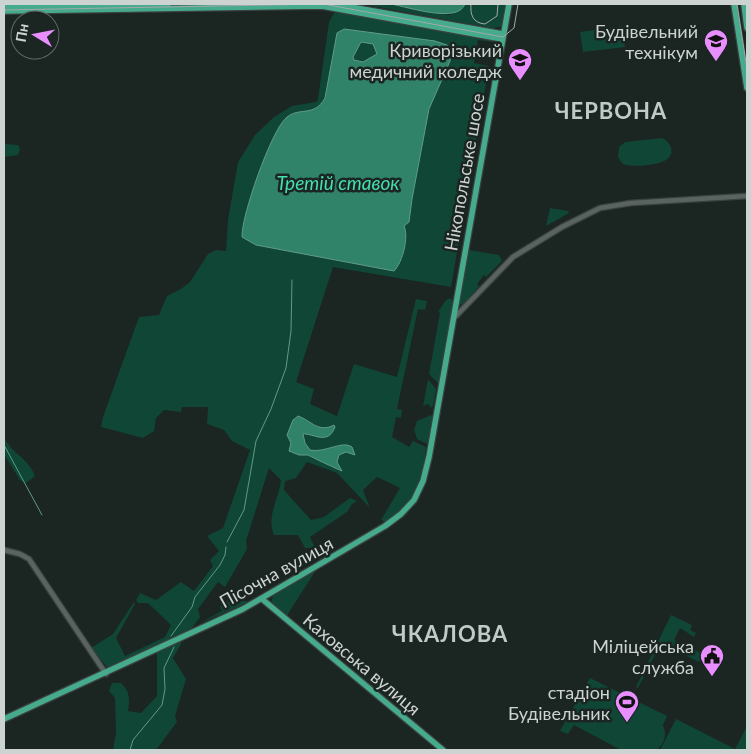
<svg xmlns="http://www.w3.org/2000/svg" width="751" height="754" font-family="Lato,sans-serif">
<rect width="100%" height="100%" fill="#1b2521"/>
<!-- green -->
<path fill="#104636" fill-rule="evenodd" d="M362 4H391L449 15 463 8 465 4H505L501 27 491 28Z
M335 11 494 40 493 42 478 40 474 63 489 66 451 287 333 267 296 382 314 389 310 404 337 416 354 364 397 377 416 299 427 301 425 310 418 309 397 409 402 410 401 418 396 417 392 437 409 447 413 441 426 447C423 482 414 501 387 523L381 520 400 488 377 477 363 490 370 508 337 473 307 462 296 478 285 481 284 490 311 520 324 517 350 498 357 501 352 504 347 512 310 537 315 548H305L298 535H274C266 516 279 499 281 480L269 468 246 541 247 549 225 587 218 582 198 609 200 617 191 629 113 667H107L91 648 113 634 134 602 135 604 116 638 125 656 165 637 171 625 148 603H138L136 600 140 593 156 600 181 582 194 591 213 566 210 560 219 551 207 536 223 528 250 450 232 441 224 430 207 424 208 407H182L181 412 164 410 156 418 154 431 143 438 101 427 103 417 139 317 159 315 167 296 181 289 190 282 208 254 216 250 226 251 228 220 238 162 255 135 274 117 292 106 316 102 318 99 329 22ZM295 417 303 418 321 428 334 425 333 432 322 438 307 433 302 437 310 450 324 451 336 446 354 451V455L346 452 339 455 337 462 342 470 322 460 313 459 308 455 290 451 291 443 287 435Z
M623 26 625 47 583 52 580 32Z
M662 138C671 142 676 154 666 160 659 165 635 167 626 165 622 164 620 161 618 157L619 147 625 142Z
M4 144 18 145 20 149 18 155 4 157Z
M550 208 568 211 569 213 546 226Z
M469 250 499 255 502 261 486 277 484 275 477 284 479 286 463 305 459 304Z
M450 298 454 302 439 384 429 374 440 313 438 312 446 300Z
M428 379 436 389 433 406 430 408V405L426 404 423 407Z
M431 415 433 417 427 444 417 439 414 430 417 421Z
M4 438C12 453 29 459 35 476L26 483 20 480 5 456Z
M316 570 286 617 271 603 273 596Z
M233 598 249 602 198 624 222 611 220 606Z
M671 615 692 625 690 630 696 633 694 637 680 628 674 640 703 654 699 662 661 643 638 688 636 687Z
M181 638V644L173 658 186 679 175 716 177 722 156 750H113L116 733 115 698 109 691 112 683H121C130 692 130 699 128 711L141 713 157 696V649Z
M590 678 667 716 663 725C667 735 665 743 657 750H621L574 725 568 734 560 731Z
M676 719 735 749 746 728 747 750H660Z"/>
<!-- water -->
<path fill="#308369" stroke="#5f9b88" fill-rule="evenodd" d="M391 4H465C458 24 408 7 391 4Z
M344 29 435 41 447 45 452 50 450 61 429 109 412 199 409 222 404 226C409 236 403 262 394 271L256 245 242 237C241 217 271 131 286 118 299 106 314 118 325 98L337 33ZM361 42 373 44 377 54 363 62 354 60 353 57Z
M298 416C312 421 318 433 334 425L335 427C328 446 313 433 303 434L305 443 310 450C326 453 342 440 352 447L355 455 346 452 339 455 337 462 342 471C337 469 311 457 308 455H299L289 451 291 443 287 435 293 420Z"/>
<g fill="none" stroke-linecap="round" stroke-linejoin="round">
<!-- stream -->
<path stroke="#5f9b88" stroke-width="1" d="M4 445 42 515
M227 542 244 510 256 441 271 409 286 368 291 331 292 280
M171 636 192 607 195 597 220 565 225 555 226 547
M130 750 133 740 162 705 165 689 164 668 174 647"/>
<!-- minor casing -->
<g stroke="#3a413e" stroke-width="7">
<path id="minor" d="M455 317 513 257 562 227 600 208 631 203 747 196
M4 550 20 554 29 559 106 674"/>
</g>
<!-- major casing -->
<g stroke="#3a413e" stroke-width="8">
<path id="major" d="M334 4 503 34
M734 4 747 88
M744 4 747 28
M4 6 168 4
M4 11 322 6 502 39
M262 599 443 750
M4 719 243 609 385 526 401 514 414 500 423 481 429 457 509 4"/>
</g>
<!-- minor -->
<use href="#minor" stroke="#59635f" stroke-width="4.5"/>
<!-- major -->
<use href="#major" stroke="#46aa8d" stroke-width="5.5"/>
<!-- tram -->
<path stroke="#a3a9a7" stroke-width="1" d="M471 4C470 15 473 23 485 24L497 16 498 4
M737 4 747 69
M4 10 323 4 503 37 514 28 518 4"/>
</g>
<!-- icons -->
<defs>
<g id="university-pin" transform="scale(1.25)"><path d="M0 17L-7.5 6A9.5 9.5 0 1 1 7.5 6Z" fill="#e88eff" stroke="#1b2521"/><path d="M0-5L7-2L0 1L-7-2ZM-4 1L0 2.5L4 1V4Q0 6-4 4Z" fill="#111"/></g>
<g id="civic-pin" transform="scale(1.25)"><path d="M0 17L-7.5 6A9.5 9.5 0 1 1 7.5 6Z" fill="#e88eff" stroke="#1b2521"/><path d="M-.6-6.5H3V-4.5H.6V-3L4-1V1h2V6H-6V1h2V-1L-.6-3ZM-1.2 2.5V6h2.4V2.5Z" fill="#111"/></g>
<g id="stadium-pin" transform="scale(1.25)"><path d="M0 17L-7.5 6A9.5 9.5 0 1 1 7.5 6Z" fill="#e88eff" stroke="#1b2521"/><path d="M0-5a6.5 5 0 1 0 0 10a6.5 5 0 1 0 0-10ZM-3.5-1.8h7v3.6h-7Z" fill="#111"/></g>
</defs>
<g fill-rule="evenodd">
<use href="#university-pin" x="716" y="41"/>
<use href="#university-pin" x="520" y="60"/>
<use href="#civic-pin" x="712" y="656"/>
<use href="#stadium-pin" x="627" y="702"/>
</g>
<g text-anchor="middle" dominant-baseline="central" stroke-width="5" stroke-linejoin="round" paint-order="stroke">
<!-- poi labels -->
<g font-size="18" fill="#cdd3d1" stroke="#1b2521" text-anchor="end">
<text x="698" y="31">Будівельний<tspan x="698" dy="21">технікум</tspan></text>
<text x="502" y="50">Криворізький<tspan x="502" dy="21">медичний коледж</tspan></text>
<text x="694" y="646">Міліцейська<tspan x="694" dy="21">служба</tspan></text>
<text x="610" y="692">стадіон<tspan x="610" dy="21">Будівельник</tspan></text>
</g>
<!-- street labels -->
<g font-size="18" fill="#cdd3d1" stroke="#1b2521">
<text transform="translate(464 172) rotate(-80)">Нікопольське шосе</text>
<text transform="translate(276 572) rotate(-29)">Пісочна вулиця</text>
<text transform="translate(362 664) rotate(40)">Каховська вулиця</text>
</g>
<!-- water labels -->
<g font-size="19" font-style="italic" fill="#45deb1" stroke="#1b2521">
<text x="338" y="182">Третій ставок</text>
</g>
<!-- district labels -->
<g font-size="22" font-weight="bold" letter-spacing="1" fill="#bfcbc6" stroke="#1b2521">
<text x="611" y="110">ЧЕРВОНА</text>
<text x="450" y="633">ЧКАЛОВА</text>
</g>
</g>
<!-- border -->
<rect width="751" height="754" fill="none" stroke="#cdd3d1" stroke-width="10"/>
<!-- north arrow -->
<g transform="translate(35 35) rotate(280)"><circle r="24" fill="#1b2521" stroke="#626b67"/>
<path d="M0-4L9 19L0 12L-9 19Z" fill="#e88eff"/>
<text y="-8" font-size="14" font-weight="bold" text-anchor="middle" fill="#cdd3d1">Пн</text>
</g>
</svg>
